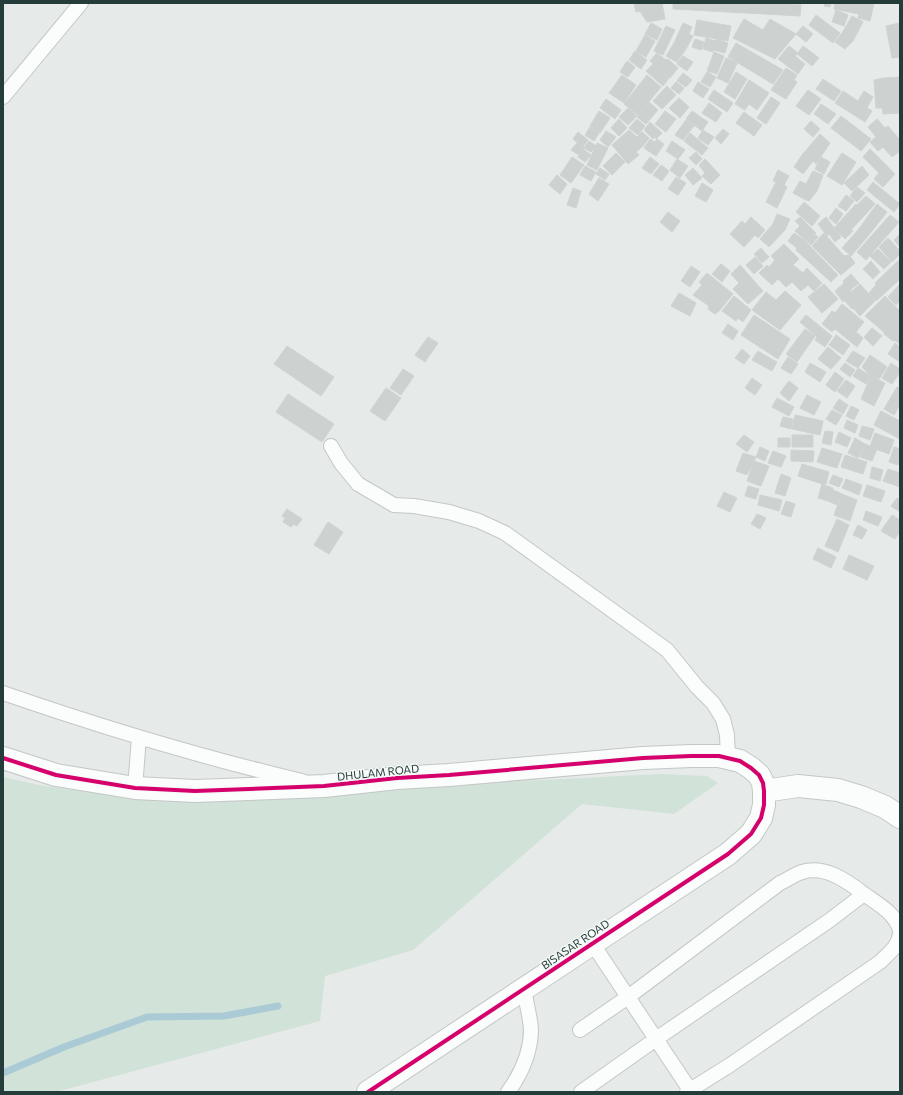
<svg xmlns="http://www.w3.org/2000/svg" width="903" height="1095" font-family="Commissioner,sans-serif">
<rect width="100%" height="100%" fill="#e6eae9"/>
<!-- green -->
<path fill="#d1e2d8" d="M661 774 707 776 718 783 674 814 582 804 413 950 325 976 320 1021 56 1092H3V777L39 785 144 800Z"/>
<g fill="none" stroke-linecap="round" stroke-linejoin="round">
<!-- stream -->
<path stroke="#aacad5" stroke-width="7" d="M3 1073 64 1047 147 1017 224 1016 278 1006"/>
</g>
<!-- building -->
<path fill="#cdd1d0" stroke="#cfd3d2" d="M634 3H662L665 19 647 22 640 11 636 12Z
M673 3H764L801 5 800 16 673 9Z
M825 3H831L830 7 824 6Z
M835 3H874L870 21 858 18 859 14 834 9Z
M836 10 848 15 844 26 832 22Z
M816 15 840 33 833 43 809 25Z
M852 16 863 22 853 41 845 49 835 42 842 33Z
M744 19 763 30 770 19 796 34 775 59 733 38Z
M697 20 731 26 728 41 694 35Z
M651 23 662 29 657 40 645 34Z
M683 23 692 27 689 34 693 36 686 49 677 62 666 56 674 43Z
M900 23V57L892 58 886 26Z
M666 26 675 30 663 55 654 51Z
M803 26 813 34 806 42 796 34Z
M645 35 655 41 646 57 636 51Z
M706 38 715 41 716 39 728 43 725 53 713 50V52L703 49Z
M695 39 704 42 701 50 692 47Z
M736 43 783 70 773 84 728 57Z
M789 46 798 53 795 56 805 64 798 74 778 59Z
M803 46 819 58 812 66 797 54Z
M635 51 647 60 641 69 629 60Z
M714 52 724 56 717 74 707 71Z
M657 53 666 60 668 59 678 68 670 78 650 61Z
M683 56 693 62 687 71 677 64Z
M726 58 737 63 728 83 717 78Z
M627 61 635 67 628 77 620 72Z
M653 64 669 78 663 86 646 71Z
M786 68 797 75 794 80 797 82 786 99 771 90Z
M707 72 716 77 710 87 701 82Z
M736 72 747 79 735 99 724 92Z
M683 73 692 80 686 87 677 81Z
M622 75 636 85 624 103 609 93Z
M647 75 661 87 638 115 624 104Z
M900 77V113L883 114 882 108H876L874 80 884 78Z
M823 79 841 91 834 101 816 89Z
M749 80 769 93 757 110 749 104 745 110 735 104Z
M676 82 684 88 679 94 671 88Z
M698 82 709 89 703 98 693 91Z
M667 86 676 95 662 109 653 101Z
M714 90 733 103 727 112 708 99Z
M808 90 821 99 809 115 796 106Z
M843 91 858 101 864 91 873 97 867 108 872 111 865 122 835 103Z
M771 97 780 103 766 124 757 118Z
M679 98 689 107 680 118 669 108Z
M606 99 621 110 615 119 600 108Z
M649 102 658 110 646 124 637 117Z
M709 103 722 113 716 122 702 113Z
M821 104 836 114 828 124 814 114Z
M628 108 637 116 628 125 619 117Z
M599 111 610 118 600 133 590 126Z
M665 111 676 119 666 132 655 124Z
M692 111 708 122 702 131 686 119Z
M744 112 762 125 754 136 736 123Z
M841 116 871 139 861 151 831 128Z
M619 119 627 128 619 136 611 128Z
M637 119 645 126 638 135 629 128Z
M877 119 885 128 888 126 900 140V151L892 157 883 147 878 151 870 142 876 137 868 127Z
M686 120 694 126 683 140 675 135Z
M811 121 820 129 813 137 804 129Z
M650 122 662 133 656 139 655 137 653 139 644 130Z
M590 127 599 133 594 141 585 135Z
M723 129 729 134 721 144 715 138Z
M629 130 637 137 642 132 649 138 643 146 636 152 639 155 628 164 612 145Z
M703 130 714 137 708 145 698 138Z
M606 131 616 137 608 147 600 140Z
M578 132 588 140 583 147 573 139Z
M690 133 708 148 702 155 684 141Z
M820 134 830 143 816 164 813 161 803 174 794 167 802 155Z
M650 139 655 142 657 139 664 144 656 156 644 148Z
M589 141 596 146 591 152 584 148Z
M672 141 685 150 678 159 666 151Z
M577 143 584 148 579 155 571 150Z
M597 143 608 148 597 170 587 165Z
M583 149 591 155 585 162 578 157Z
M870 149 895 174 883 187 874 179 879 173 863 157Z
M696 152 702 159 696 165 689 158Z
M616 153 625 162 612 175 603 166Z
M842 153 856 162 842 185 827 176Z
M572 157 584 165 571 183 560 175Z
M650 157 659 164 651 174 642 168Z
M821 157 830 162 824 174 815 169Z
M677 159 688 166 680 178 670 170Z
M705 159 720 175 711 184 702 176 705 173 699 165Z
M661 165 669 171 662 181 653 175Z
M585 166 596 172 591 181 580 175Z
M862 166 869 175 852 191 844 183Z
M600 168 609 174 605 180 596 174Z
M693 168 702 178 693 185 685 175Z
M778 170 789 176 784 185 787 187 777 208 766 202 776 182 773 181Z
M813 171 823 175 817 191 809 201 806 200 793 193 800 181 806 184Z
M557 175 567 184 560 194 549 185Z
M676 177 686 183 678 195 668 189Z
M599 178 609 184 598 201 589 194Z
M873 182 900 204 894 212 867 190Z
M702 183 713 190 706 202 695 196Z
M857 187 865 193 857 202 850 196Z
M573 188 581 191 576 208 567 205Z
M846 195 854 201 846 211 838 206Z
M866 196 875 204 851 230 853 231 845 239 834 228 856 204 857 205Z
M804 202 820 216 812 226 796 212Z
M877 204 887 212 868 236 851 256 842 248 858 230Z
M836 208 843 214 836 224 829 218Z
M668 212 680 221 672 232 660 222Z
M777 214 790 219 785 230 769 247 760 239 773 224Z
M890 215 899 222 866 260 857 252Z
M751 217 765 230 758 238 755 235 744 247 730 234 742 221 745 224Z
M800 217 816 233 814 234 818 237 811 245 795 231 800 226 795 221Z
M826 217 841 237 835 242 829 234 827 236 818 224Z
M794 233 804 240 838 275 831 282 796 250 797 248 788 241Z
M824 233 844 256 849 255 855 263 841 275 812 246Z
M900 234V247L894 240Z
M888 238 900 251V254L892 262 879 247Z
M784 244 799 259 793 265 803 273 807 268 822 283 814 291 808 285 801 291 792 282 786 287 778 279 772 285 759 273 767 265 769 267 775 260 771 256Z
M761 248 769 257 762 263 754 254Z
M878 249 891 262 884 269 870 256Z
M755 257 763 266 754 274 746 265Z
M899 260 900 261V279L876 301 869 293 876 285 875 283Z
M871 261 880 272 873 279 863 269Z
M721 264 730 271 722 282 712 274Z
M740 265 763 291 748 304 733 289 739 283 731 274Z
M691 266 700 272 690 287 681 281Z
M707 273 733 294 719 311 715 314 708 309 709 306 693 295 702 285 699 282Z
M851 274 859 283 850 290 861 301 852 309 844 300 843 302 835 291 844 283 843 281Z
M824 284 838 299 822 313 808 297Z
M860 284 875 301 860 316 853 308 861 301 852 291Z
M900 284V301L896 305 888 297Z
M785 291 801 305 780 330 752 310 766 292 776 300Z
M679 293 696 303 690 316 671 306Z
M734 296 751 310 743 322 738 318 736 321 722 311Z
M885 296 899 310H900V344L894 340 893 341 884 334V332L865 316Z
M842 304 864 322 856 332 863 338 857 347 835 329 832 332 822 324 832 311 835 313Z
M754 315 790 339 778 359 741 335Z
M806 315 832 336 825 347 815 340 817 337 800 322Z
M728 324 738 331 733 340 722 333Z
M872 328 882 336 873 346 864 337Z
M805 329 815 336 797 362 786 354Z
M836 335 850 345 843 355 829 345Z
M428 337 438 343 425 362 415 355Z
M895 343 900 347V362L888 354Z
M287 346 334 377 321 396 274 364Z
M828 347 841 358 831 369 818 359Z
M742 349 750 356 744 364 735 358Z
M758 351 766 356 761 365 752 360Z
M853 351 865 358 858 368 846 361Z
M870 355 887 367 879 379 871 376 862 367Z
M766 356 777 362 772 371 761 365Z
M788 357 798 364 791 374 781 368Z
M810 363 826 372 820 382 805 372Z
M845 363 855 370 850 377 840 369Z
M891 363 900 369V372L892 384 882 378Z
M858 368 871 376 866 384 853 376Z
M403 369 414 376 401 395 390 388Z
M835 372 844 379 835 392 826 385Z
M871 376 885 383 874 406 861 399Z
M752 378 762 385 755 395 745 388Z
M846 380 855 386 847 398 837 391Z
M789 381 798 388 789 401 780 393Z
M897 387 900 388V405L894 415 884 409Z
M386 388 401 398 385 421 370 411Z
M288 394 334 424 322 442 276 412Z
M807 395 821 402 814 415 800 408Z
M777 398 794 407 789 416 772 407Z
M839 399 848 405 843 414 833 408Z
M851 406 859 410 854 420 846 416Z
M832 410 842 415 836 425 826 419Z
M881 411 900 421V439L874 425Z
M795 415 823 421 820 435 792 429Z
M783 417 793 419 791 429 780 426Z
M847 420 858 425 855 433 844 428Z
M862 426 874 429 870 440 859 436Z
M825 431 833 432 831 445 822 443Z
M839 432 851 438 847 447 835 442Z
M875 433 894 440 889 454 870 447Z
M744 435 754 442 747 452 736 444Z
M792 435H813V447H792Z
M778 438H790V447H778Z
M855 438 865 444 858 458 848 453Z
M865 444 877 449 872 461 860 457Z
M760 447 769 451 765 461 756 457Z
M894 447 900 449V459L898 465 889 462Z
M822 448 842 454 837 468 817 462Z
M791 450 814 451 813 462 791 461Z
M773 451 786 456 781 467 768 463Z
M743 453 756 457 747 475 736 471Z
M845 455 867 462 863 474 841 467Z
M754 461 769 466 761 486 747 481Z
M802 464 829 472 826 484H822L798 476Z
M872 467 883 470 880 481 870 478Z
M888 469 900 473V487L883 481Z
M781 474 791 478 785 496 775 493Z
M833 475 843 479 839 487 829 483Z
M846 479 862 485 859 495 842 488Z
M822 484 833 488 828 501 818 498Z
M867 485 885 491 881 502 863 496Z
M748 486 759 489 756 499 745 496Z
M833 490 842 494 837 505 828 501Z
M724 492 737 498 730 512 717 506Z
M842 494 857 500 850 521 834 515Z
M760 495 782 500 779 511 758 505Z
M897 498 900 500V512L891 506Z
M786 501 795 504 791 517 781 514Z
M287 509 302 519 297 526 293 524 291 527 283 522 285 518 282 516Z
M866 511 882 517 878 526 863 520Z
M757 514 766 518 760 529 751 524Z
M892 515 900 520V531L895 539 881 531Z
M837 519 849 525 838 552 825 546Z
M328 522 343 532 329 554 314 545Z
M858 525 867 530 862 539 853 535Z
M818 548 836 557 831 568 813 559Z
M849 555 874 566 867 580 843 569Z"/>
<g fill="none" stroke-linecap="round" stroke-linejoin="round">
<!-- lane casing -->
<g stroke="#c3c7c6" stroke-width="16">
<path id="lane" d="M3 97 81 3
M331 446 341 463 358 484 394 505 414 506 449 512 479 521 505 533 667 650 697 687 713 703 723 719 727 735 728 758
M3 693C101 727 201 757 302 781
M135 788 139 737
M592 943 690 1090
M580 1030 628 997 780 883C787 880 795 874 802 872 825 865 847 881 864 894
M508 1092C521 1074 531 1052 531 1029 530 1016 526 1002 524 989
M581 1092 656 1039 830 920 864 894C878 904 895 913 900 930
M687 1092 730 1065 880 962C889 953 898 947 900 934"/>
</g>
<!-- street casing -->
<g stroke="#c3c7c6" stroke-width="24">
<path id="street" d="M3 758 56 775 135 788 195 791 324 786 397 778 449 775 643 758 691 756H719L740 761 751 768 759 775 763 783 764 791V805L761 818 751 834 728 854 368 1092
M764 791 798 786 838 790 861 797 885 807 900 817"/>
</g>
<!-- lane -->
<use href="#lane" stroke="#fbfcfc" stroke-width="14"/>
<!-- street -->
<use href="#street" stroke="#fbfcfc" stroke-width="22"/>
<!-- cycleway casing -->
<g stroke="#f4f9f7" stroke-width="6">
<path id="cycleway" d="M3 758 56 775 135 788 195 791 324 786 397 778 449 775 643 758 691 756H719L740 761 751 768 759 775 763 783 764 791V805L761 818 751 834 728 854 368 1092"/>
</g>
<!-- cycleway -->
<use href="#cycleway" stroke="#d6006c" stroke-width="4"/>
</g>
<g text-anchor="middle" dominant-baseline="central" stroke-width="3" stroke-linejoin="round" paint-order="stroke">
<!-- street labels -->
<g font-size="11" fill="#253d3a" stroke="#f4f9f7">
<text transform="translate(378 772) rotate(-6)">DHULAM ROAD</text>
<text transform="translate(575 944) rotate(-34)">BISASAR ROAD</text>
</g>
</g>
<!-- border -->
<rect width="903" height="1095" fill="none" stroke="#253d3a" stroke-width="8"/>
</svg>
